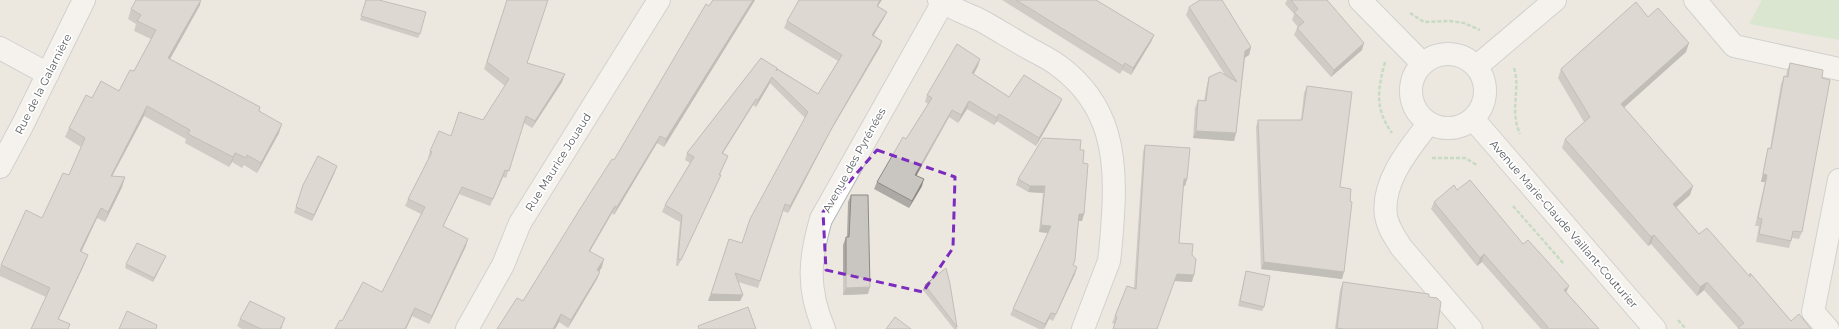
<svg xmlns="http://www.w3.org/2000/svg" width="1839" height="329" font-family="Montserrat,sans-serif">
<rect width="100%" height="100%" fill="#ece8e0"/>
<!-- green -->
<path fill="#c3e5bc" d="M1762 0H1839V40L1749 24Z"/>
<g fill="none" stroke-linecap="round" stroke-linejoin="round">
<!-- minor casing -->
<g stroke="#b1b5b8" stroke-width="24">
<path id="minor" d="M939 0C952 9 968 14 982 21 998 30 1014 40 1030 49 1039 54 1050 59 1059 66 1110 104 1117 155 1113 215 1112 231 1111 246 1109 261L1083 329
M1360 0 1423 64
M1695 0 1734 46 1839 69
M0 48 48 74
M1411 91a37 37 0 1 1 74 0a37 37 0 1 1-74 0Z
M1476 67 1555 0
M1473 119 1655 329
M1429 123C1409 149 1381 182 1386 216 1388 228 1395 237 1401 247L1471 329
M0 167 23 124 84 0
M467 329 503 265 520 223 659 0
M824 329C807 289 809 260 821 219L943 2
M1828 329 1813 312 1839 180"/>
</g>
<!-- path -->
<path stroke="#99cc9f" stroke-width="2.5" stroke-dasharray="4 2" stroke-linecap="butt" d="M1410 13 1424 22 1449 21 1464 23 1480 30
M1385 62C1378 89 1374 108 1392 133
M1514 68C1521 91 1509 109 1520 134
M1432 158H1465L1477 165
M1513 206 1564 264
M1678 320 1686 329"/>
<!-- minor -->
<use href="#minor" stroke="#fff" stroke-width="22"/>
</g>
<!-- wall -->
<path fill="#ada9a5" d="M366 0 420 34 418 38 360 20Z
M507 0H547L527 63 562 82 532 128 524 123 506 178 503 177 490 206 459 194 443 226 466 246 429 324 412 316 406 329H335L342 321 382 292 421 214 405 206 408 199 429 159 428 158 430 151 451 135 483 120 505 86 484 69Z
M755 0 664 147 657 143 614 215 612 213 590 251 602 267 599 271 597 279 568 328 559 322 555 329H497L523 301 614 160 709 6Z
M1002 0H1096L1154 35 1151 42 1131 75 1122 70 1120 74Z
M1287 0H1327L1362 50 1331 77 1294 35 1297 28 1298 27 1292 20 1294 14 1285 4Z
M200 5 170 59 260 107 259 111 279 133 257 173 244 165 242 168 232 162 229 167 185 143 186 139 144 116 112 176 125 177 122 187 105 222 97 218 81 252 88 255 84 265 58 319 70 324 68 329H31L46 297 0 276V268L1 265 42 218 69 175 81 147 65 137 69 128 92 98 119 91 134 71 151 39 134 31 136 24 128 19 131 9Z
M878 6 887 12 884 18 874 35 882 41 880 47 830 132 788 213 783 211 758 288 738 282 743 295 740 301H708L727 246 742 243 805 118 770 83 756 107 753 105 723 153 728 156 720 175 718 182 678 266H676L680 222 662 212 665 205 690 163 685 160 687 153 761 58 818 94 838 61 784 28 787 21Z
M1189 7 1251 47 1249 55 1245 58 1236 133 1234 141 1193 138 1195 108 1198 100 1204 101 1207 84 1209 77 1225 75 1186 15Z
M1648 17 1686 52 1624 107 1690 195 1676 207 1699 234 1749 276 1750 273 1791 321 1811 329H1738V328L1704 290 1697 296 1651 244 1648 246 1562 148 1565 139 1584 122 1558 78 1561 69Z
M1790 63 1822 78 1802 232 1799 239 1792 238 1789 248 1756 242 1759 226H1755L1765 182H1761L1766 156 1768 148 1770 149 1781 84 1784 76 1786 77 1787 70Z
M978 66 973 74 1009 97 1062 99 1059 106 1036 146 997 121 994 125 967 109 958 123 949 117 916 175 922 186 909 208 874 189 877 182 906 139 928 104 925 102 927 95Z
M1307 86 1340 187 1350 201 1342 279 1261 269 1256 127 1258 120H1301L1304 93Z
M1145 145 1187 179 1185 186H1183L1179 243 1192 255V282L1174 281 1115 324 1112 323 1127 286 1134 288 1143 152Z
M1080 150 1083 163 1084 214 1082 221H1079L1073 265 1075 274 1053 321 1049 319 1044 329H1039L1010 315 1013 309 1048 233 1039 232 1043 193 1028 192 1016 185 1018 179Z
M335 172 312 221 294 213 303 185Z
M1457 190 1523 244 1599 329H1541L1482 262 1477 266 1431 209 1434 202Z
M851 195 868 294 843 295V245L846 237H847L848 202Z
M166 256 153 282 125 268 126 264Z
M1246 271 1264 307 1262 311 1238 306 1245 275Z
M1343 282 1429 297 1437 329H1335L1340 290Z
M925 285 957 327V329H954L923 290Z
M240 319 283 326 281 329H242L237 326Z"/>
<!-- shaded-wall -->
<path fill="#8d8a86" d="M201 0 200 5 165 68 168 58Z
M753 0H755L664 147 666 139Z
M880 0H882L874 12Z
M887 12 884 18 870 41 872 35Z
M1154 35 1151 42 1131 75 1133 68Z
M882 41 880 47 830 132 788 213 790 206 833 126Z
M1364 43 1362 50 1331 77 1334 70Z
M1689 43 1686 52 1618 113 1621 104Z
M1251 47 1249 55 1242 59 1245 51Z
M980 59 978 66 970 81 972 73Z
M1125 63 1122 70 1120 74 1123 66Z
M565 74 562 82 532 128 535 121Z
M772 77 770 83 756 107 758 100Z
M756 99 753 105 719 159 722 153Z
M1062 99 1059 106 1036 146 1039 138Z
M969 101 967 109 958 123 961 115Z
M147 106 144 116 107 186 111 176Z
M952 110 949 117 913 182 915 175Z
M999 114 997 121 994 125 997 118Z
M282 124 279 133 257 173 261 163Z
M1196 131 1236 133 1234 141 1193 138Z
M660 136 657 143 614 215 617 207Z
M235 153 232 162 229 167 233 157Z
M337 166 335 172 312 221 314 215Z
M505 170 503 177 490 206 493 199Z
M1763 174 1767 175 1765 182H1761Z
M125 177 122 187 105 222 108 212Z
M924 179 922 186 909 208 912 201Z
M1184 179H1187L1185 186H1181Z
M1030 186H1045L1043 193 1028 192Z
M1693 186 1690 195 1670 213 1673 204Z
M462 187 459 194 440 233 443 226Z
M615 206 612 213 586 258 589 251Z
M101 208 97 218 77 261 80 251Z
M1079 214H1084L1082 221H1077Z
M1041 225 1051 226 1049 233 1039 232Z
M1654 235 1651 244 1648 246 1651 237Z
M468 239 466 246 429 324 432 316Z
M1484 254 1482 262 1477 266 1480 258Z
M88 255 84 265 54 329 58 319Z
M166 256 153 282 154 278Z
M604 259 602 267 595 278 597 270Z
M1264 262 1344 272 1342 279 1261 269Z
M1077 267 1075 274 1053 321 1056 314Z
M600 272 597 279 568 328 571 320Z
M1177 274 1194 275 1192 282 1174 281Z
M1707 282 1704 290 1697 296 1700 287Z
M1569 286 1566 293 1564 290Z
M870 287 868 294 843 295 846 288Z
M711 294 743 295 740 301H708Z
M415 308 412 316 406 329H405Z
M1051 313 1049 319 1044 329 1045 324Z
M561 314 559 322 555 329H553Z"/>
<!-- building -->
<path fill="#c9c5c0" stroke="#8d8a86" d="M136 0H201L168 58 260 107 259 111 282 124 261 163 247 155 246 158 235 153 233 157 188 134 190 130 147 106 111 176 125 177 108 212 101 208 80 251 88 255 58 319 70 324 68 329H31L50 288 1 265 26 210 42 218 63 173 69 175 85 138 69 128 86 95 92 98 101 81 119 91 130 70 134 71 156 30 137 21 141 15 131 9Z
M366 0H379L426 12 420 34 361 16Z
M507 0H548L527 63 565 74 535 121 526 116 509 171 505 170 493 199 462 187 443 226 468 239 432 316 415 308 405 329H335L340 320 342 321 363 282 382 292 425 207 408 199 432 152 430 151 439 131 451 136 459 112 483 120 509 79 487 62Z
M713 0H753L666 139 660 136 617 207 615 206 589 251 604 259 597 270 600 272 571 320 561 314 553 329H497L517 298 523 301 580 209 612 159 614 160 706 4 709 6Z
M799 0H880L877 6 887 12 872 35 882 41 833 126 790 206 785 204 760 281 735 273 743 295 711 294 729 239 742 243 750 219 808 112 772 77 758 100 756 99 722 153 728 156 719 175H721L681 260 678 259 682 215 665 205 694 157 687 153 761 58 777 68 776 71 777 69 818 94 842 55 787 21Z
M1016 0H1096L1154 35 1133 68 1125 63 1123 66Z
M1200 0H1222L1251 47 1245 51 1236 133 1196 131 1198 100 1206 101 1209 77 1220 72 1237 82 1189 7Z
M1291 0H1327L1364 43 1334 70 1297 28 1304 22 1294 12 1298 9Z
M1636 2 1648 17 1658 8 1689 43 1621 104 1693 186 1673 204 1699 234 1707 228 1750 277V273L1791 321 1799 314 1811 329H1739L1738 328 1744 323 1707 282 1700 287 1654 235 1651 237 1565 139 1590 117 1561 69Z
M957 44 980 59 972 73 1009 97 1024 75 1062 99 1039 138 999 114 997 118 969 101 961 115 952 110 915 175 924 179 912 201 877 182 903 137 906 139 932 98 927 95Z
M1790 63 1823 70 1822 78 1830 80 1802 232 1793 231 1791 241 1759 234 1762 219 1758 218 1767 175 1763 174 1768 148 1771 149 1784 76 1788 77Z
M1307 86 1352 92 1340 187 1351 189 1350 201 1352 202 1344 272 1264 262 1258 120H1302Z
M1043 138 1081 140 1080 150H1084L1083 163 1088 164 1084 214H1079L1075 260 1073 265 1077 267 1056 314 1051 313 1045 324 1013 309 1051 226 1041 225 1045 186H1030L1018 179Z
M1145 145 1190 148 1187 179H1184L1179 243 1193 244 1192 255 1196 259 1194 275 1177 274 1157 329H1113L1117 317 1115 316 1127 286 1136 289Z
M318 156 337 166 314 215 296 207 303 185Z
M1470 180 1523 244 1528 240 1547 261 1569 286 1564 290 1599 329H1546L1548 327 1484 254 1480 258 1434 202 1454 185 1457 190Z
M851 195H868L870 287 846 288V237H849Z
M137 243 166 256 154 278 126 264Z
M946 268 950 284 957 327 925 285Z
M1246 271 1270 276 1264 307 1240 301Z
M1343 282 1429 294V297L1437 298 1441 302 1437 329H1344L1337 328Z
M250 301 285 318 280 329H261L240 319Z
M748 307 756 329H699L698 326Z
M127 311 157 325 156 329H119Z
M895 317 911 329H886Z"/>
<!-- marked area -->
<path d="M0 0H1839V329H0ZM877 150 955 177 953 248 923 292 826 270 823 212Z" fill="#ece8e0" fill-opacity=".55" fill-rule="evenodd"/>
<path fill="none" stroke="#7b2cbf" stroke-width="3" stroke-dasharray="8 5" stroke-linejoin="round" d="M877 150 955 177 953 248 923 292 826 270 823 212Z"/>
<g text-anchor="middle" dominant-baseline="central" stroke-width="3.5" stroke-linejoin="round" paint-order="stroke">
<!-- street labels -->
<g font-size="11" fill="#595e62" stroke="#fff">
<text transform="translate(43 84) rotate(-63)">Rue de la Galarnière</text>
<text transform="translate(854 160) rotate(-61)">Avenue des Pyrénées</text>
<text transform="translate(558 162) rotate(-58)">Rue Maurice Jouaud</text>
<text transform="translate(1564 224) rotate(49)">Avenue Marie-Claude Vaillant-Couturier</text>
</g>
</g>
</svg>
